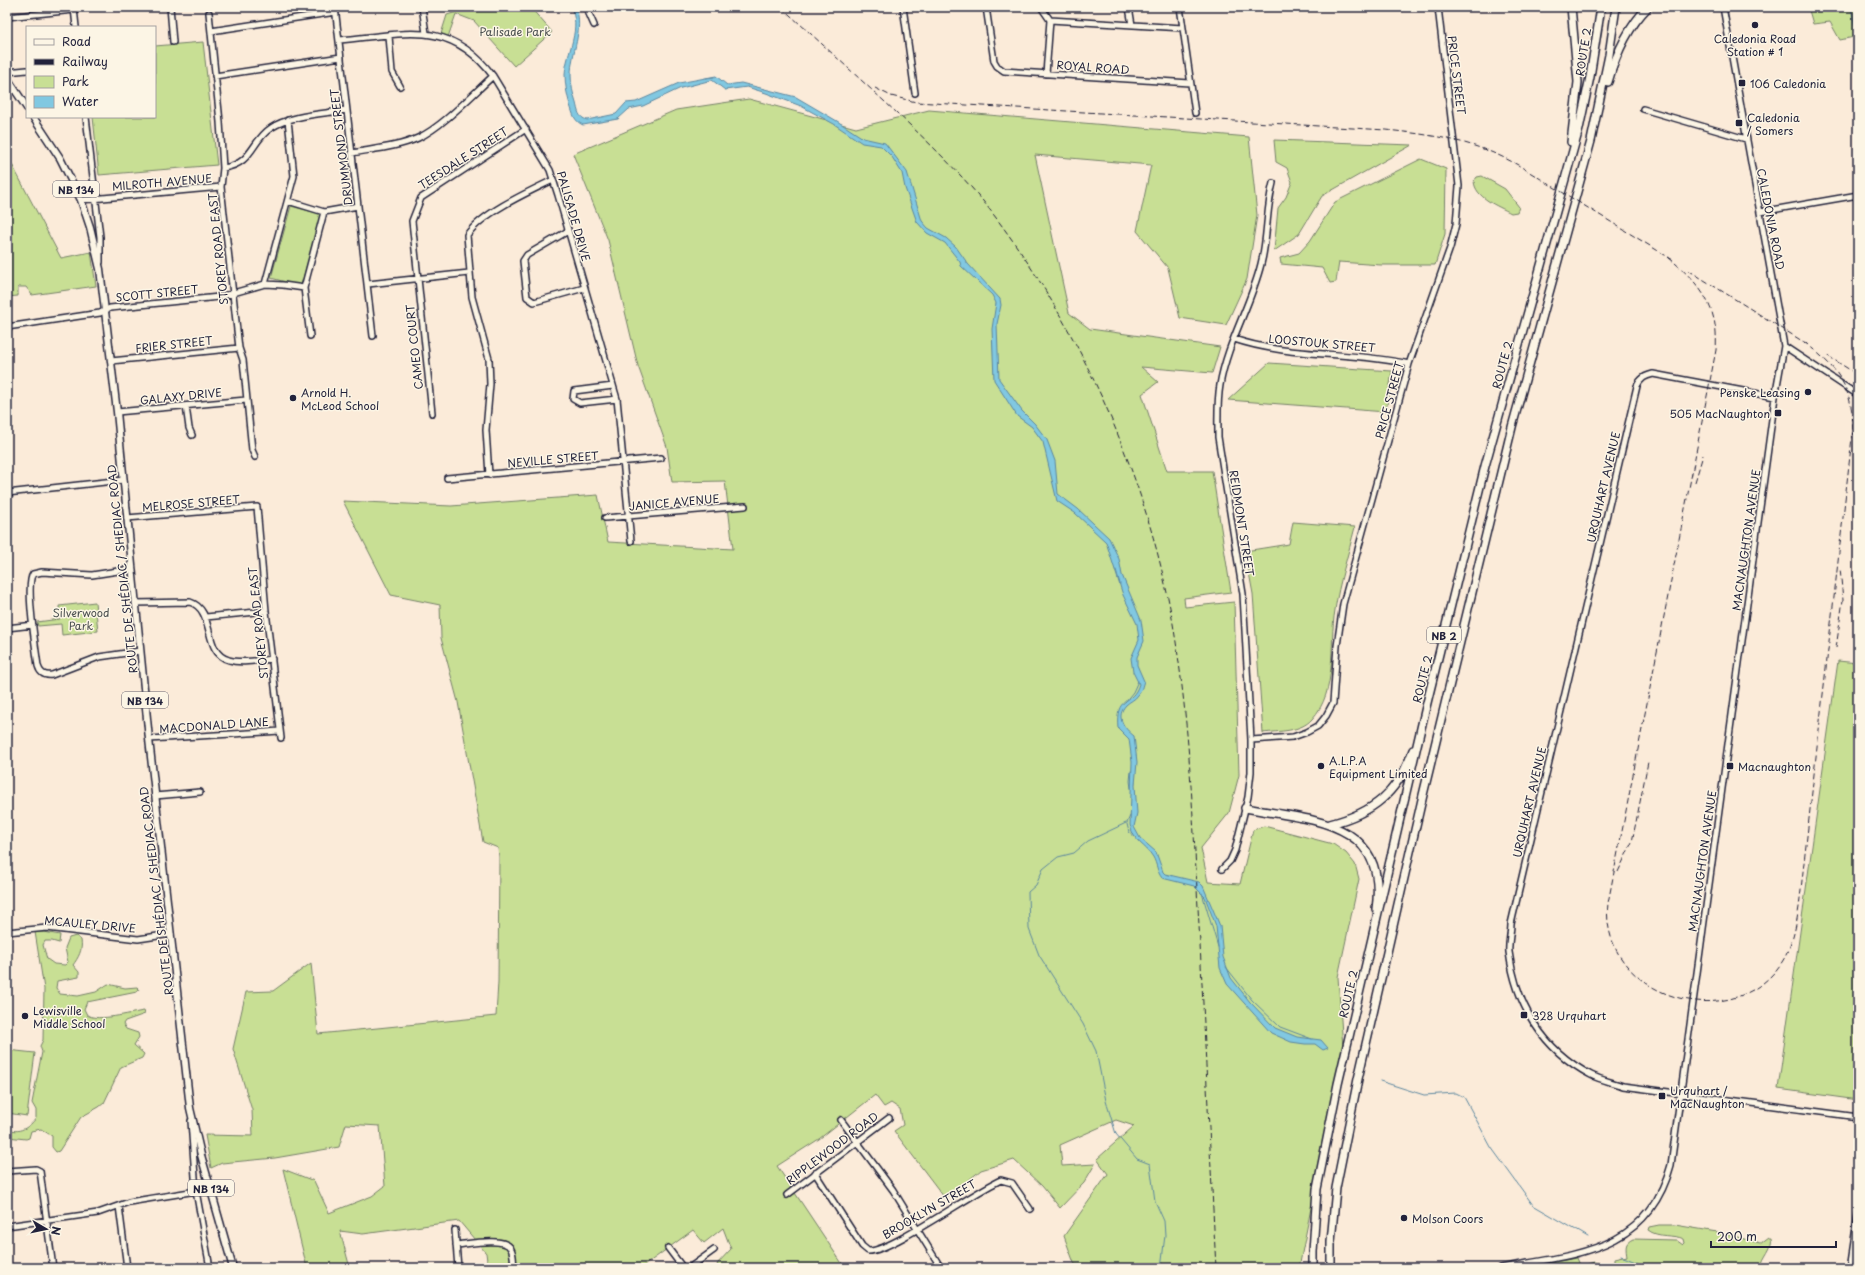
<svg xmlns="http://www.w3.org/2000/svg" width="1865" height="1275" font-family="'Playpen Sans',sans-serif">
<rect width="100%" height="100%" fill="#fbebd9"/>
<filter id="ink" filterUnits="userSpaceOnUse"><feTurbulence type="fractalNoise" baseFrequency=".025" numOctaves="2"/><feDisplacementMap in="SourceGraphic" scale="8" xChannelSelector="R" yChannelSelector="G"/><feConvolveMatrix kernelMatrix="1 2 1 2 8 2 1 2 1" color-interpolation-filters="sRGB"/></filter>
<g filter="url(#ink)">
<!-- green -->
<path fill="#c8df94" stroke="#758068" d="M473 7H530L552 32 514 66 474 21 456 14 448 37 441 34 447 15Z
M1808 7H1858V59L1854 37 1840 40 1830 22 1813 24Z
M203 42 217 165 99 175 93 117H155V46Z
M749 99 856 128 929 110 1249 137 1257 215 1247 279 1226 325 1180 318 1168 268 1137 231 1151 165 1035 155 1069 313 1090 329 1220 347 1212 373 1141 367 1158 382 1142 394 1167 471H1212L1231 592 1184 598 1185 607 1234 602 1239 775 1229 813 1201 848 1208 882 1240 884 1253 830 1264 826 1333 844 1346 853 1355 864 1359 879 1338 977 1343 1048 1299 1268H1080L1074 1263 1064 1236 1108 1174 1097 1159 1134 1126 1116 1120 1060 1145 1062 1166 1095 1164 1084 1183 1060 1208 1042 1186 1014 1160 981 1170 953 1193 944 1197 894 1131 903 1125 900 1109 891 1103 884 1107 875 1095 819 1139 777 1166 845 1268H719L717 1264 731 1249 723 1228 704 1243 693 1230 641 1268H488L486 1253 459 1221 363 1234 340 1231 350 1268H307L283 1169 314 1181 329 1213 372 1196 385 1186 380 1126 346 1124 339 1147 275 1158 222 1163 211 1168 205 1135 253 1136 252 1110 233 1049 246 992 273 991 311 963 318 1034 496 1016 498 982 499 857 498 848 483 842 458 702 441 638 440 605 391 595 343 501 451 506 598 495 608 542 733 549 725 481 672 482 667 447 638 366 608 240 573 154 676 110Z
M1274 140 1412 145 1322 196 1299 234 1274 251 1278 208 1286 197 1292 182 1287 168 1276 162Z
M7 155 61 258 91 252 96 286 32 295 26 287H18V296L7 297Z
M1421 159 1446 169 1445 234 1435 265H1381L1339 262 1336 282 1330 283 1322 268 1281 264 1280 258 1299 253 1310 241 1335 202Z
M1482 176 1505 189 1519 207 1517 212 1511 213C1498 206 1475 198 1474 181L1477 177Z
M291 206 321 214 301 286 271 278Z
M1269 363 1392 371 1386 412 1228 400Z
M1293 522 1355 527C1348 555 1339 583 1335 610 1329 645 1338 691 1312 719 1301 732 1279 731 1263 733L1253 594 1245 551 1289 544Z
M95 602 98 631 62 635 61 624 38 626 37 622 60 619 59 606Z
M1838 661 1858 663V1100L1778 1089Z
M35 932H44L60 935 59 943 52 941H45L43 945 47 959 54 964 65 965 68 962 65 948 69 938 76 936 81 940C83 950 78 958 73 965L79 972V977L57 981 56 988 60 994 78 996 96 992 108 984 125 988 137 987 139 989 137 992 87 1002 84 1009 87 1015C98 1022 130 1013 144 1011L145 1014 125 1021 123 1024 126 1029 138 1033 139 1037 134 1045 144 1054 142 1058 121 1067 104 1103 99 1107 81 1117 59 1151 56 1152 52 1147V1136L41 1129 31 1131 29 1138 26 1139 7 1137V1128C18 1135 30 1127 36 1118V1110L32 1103 42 1052 40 1046 43 1040 44 989Z
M7 1050 35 1053 27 1116 7 1113Z
M1659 1225H1675L1717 1232 1761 1243 1769 1237H1771C1774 1249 1762 1256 1761 1268H1625L1614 1262V1259L1627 1256C1626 1248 1624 1243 1633 1239L1676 1240 1683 1245 1685 1243 1684 1239C1673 1234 1658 1238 1648 1230L1649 1227Z
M1576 1258 1579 1265 1578 1268H1523Z
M1593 1262 1600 1263 1610 1268H1586L1587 1264Z"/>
<!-- water -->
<path fill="#81c8e1" stroke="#5b869f" d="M570 7H576C584 31 571 52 571 75 571 85 573 94 576 103 578 111 578 117 587 120L616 114 626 103 636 102 679 83 716 76 727 85 741 83 796 97 837 121 863 138 885 143 907 172 922 221 928 228 946 238 956 247 968 264 1000 299 1001 305 997 324 999 379 1022 411 1035 424 1047 440 1055 461 1058 494 1078 509 1109 538 1119 559 1122 575 1141 620 1144 641 1137 657V665L1144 681C1142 686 1142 691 1138 695 1135 700 1130 701 1126 705 1115 717 1124 728 1134 736L1137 762 1135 785 1137 813 1134 827 1140 838 1156 852 1163 872 1165 874 1199 882 1203 886 1220 926 1223 957 1231 978 1250 1002 1275 1028 1297 1037 1321 1040 1328 1048 1323 1050 1315 1044H1305L1291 1042 1271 1033 1227 984 1220 968 1216 926 1205 897 1194 886 1162 878C1157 872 1157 864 1153 857 1145 844 1134 843 1130 825L1132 762 1129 739 1118 728C1115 694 1132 707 1139 684L1133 672 1131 658 1139 640 1137 624 1123 595 1106 542 1075 513 1057 501 1043 442 1032 427 1017 416 994 380 992 329 996 303 992 295 961 266 960 262 945 243 927 233 917 222 905 188 902 173 892 157 881 146 862 143 834 124 801 106 766 93 747 87 725 90 712 80 681 88 643 106 629 109 618 119 583 125C574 121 573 114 570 105 567 95 565 85 565 74 566 54 583 26 570 7Z"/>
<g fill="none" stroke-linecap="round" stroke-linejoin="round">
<!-- stream -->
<path stroke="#5b869f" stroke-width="1" d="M1851 7 1858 43
M706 78 714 77
M1116 570 1120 584
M1125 702 1133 692 1138 681
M1131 788 1130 781 1131 771
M1126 823 1088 841 1074 853 1058 857 1043 869 1036 885 1028 892 1029 929 1039 955 1083 1024 1096 1051 1106 1101 1116 1134 1137 1159 1150 1164 1155 1201 1164 1221 1165 1235 1161 1268
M1127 823 1130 816
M1127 824 1129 832 1135 837
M1202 893 1218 947
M1226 967 1252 1000 1280 1027 1312 1039
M1380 1081 1424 1095 1456 1093 1464 1097 1491 1147 1533 1205 1588 1237
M1621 1256 1643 1265 1645 1268"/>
<!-- minor casing -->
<g stroke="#22223b" stroke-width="8">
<path id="minor" d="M170 7 173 42
M335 7 373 336
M422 7 426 33
M586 7 594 25
M903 7 915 93
M986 7 994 61 997 66 1004 71 1190 83
M1041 7 1050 20 1046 74
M1129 7 1132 25
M1180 7 1195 113
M74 8 76 27
M209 13 220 122 223 168 221 187 239 348 243 360 252 450 255 457
M7 17 74 10
M1050 20 1183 28
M211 31 336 12
M389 36 392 72 400 86
M339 40C403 35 449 17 493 76L550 170 558 195 617 399 631 541
M7 72 27 70
M215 76 341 57
M1643 109 1746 139
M86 117 100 237V262
M352 153C374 149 398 147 418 138 442 127 472 95 493 76
M223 168C253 164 251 141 271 128 290 115 324 114 346 110
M81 200 221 187
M288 201 324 212 358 206
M1760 212 1858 195
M568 231 527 255 523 261 527 297 534 302 584 288
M265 284 294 176 288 120
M368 284 469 273
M7 327 100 313 110 308 219 297 265 284 283 285 304 288
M310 336 304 288 324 212
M1234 339C1290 358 1351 351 1409 364
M1784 346 1858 395
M111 361 239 348
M613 386 574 391 573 399 580 403 617 399
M1775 397 1653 374C1645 376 1641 378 1637 386L1511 924C1511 933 1508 943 1509 952 1516 1005 1543 1050 1591 1075 1601 1080 1612 1082 1623 1086L1858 1117
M186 406 189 428 192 435
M117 412 246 400
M432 413 412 221 421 198 526 129
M489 475 486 430 490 384 489 359 472 297 467 235C482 213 528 192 553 180
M447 478 661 458
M7 493 123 480
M127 518 257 507 266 611 281 738
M605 518 745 506
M131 569 92 575 42 572 33 574C25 584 36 650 38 666 40 673 44 676 52 675L99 657 140 651
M135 603 190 602C216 610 202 653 229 660 241 664 259 660 272 659
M206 617 266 611
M7 628 33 625
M149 739 280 731
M1251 740 1293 737 1307 732 1318 726 1326 716 1333 703 1337 646 1343 604 1409 364 1450 248 1456 224 1459 186 1438 7
M155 796 200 792
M1222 869 1230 861 1235 850 1248 797 1251 772V740L1243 594 1218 437C1218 420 1217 402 1220 385 1227 343 1251 305 1261 264 1268 237 1266 209 1273 183
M7 932 47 928 138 939 171 934
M841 1120 893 1190 941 1268
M191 1121 196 1191 210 1268
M7 1171 36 1169 40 1171 53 1268
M815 1173 862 1246 868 1251C889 1253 975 1191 1001 1180L1012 1183 1030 1209
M787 1195 889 1118
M119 1206 127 1268
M7 1226 98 1213 129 1202 196 1191 211 1186
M455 1230 458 1268
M456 1245C468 1244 506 1236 511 1249 514 1254 513 1262 514 1268
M668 1248 683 1268
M689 1268 714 1250
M1500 1268C1576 1254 1648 1252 1671 1165L1775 397 1784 346 1723 7
M1850 1268 1858 1215"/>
</g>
<!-- major casing -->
<g stroke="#22223b" stroke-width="9">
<path id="major" d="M7 78 27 108
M33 117 60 158 81 200 90 227 100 269 117 412 149 739 190 1108 201 1155 233 1268"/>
</g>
<!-- highway casing -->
<g stroke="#22223b" stroke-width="10">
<path id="highway" d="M1571 7 1578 82 1571 142
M1608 82C1616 54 1627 28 1648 7
M1245 808C1309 820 1389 819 1376 909
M1330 824C1373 813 1398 793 1413 750
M1313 1268V1252L1317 1189 1338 1084 1425 711 1485 466 1579 129 1590 77 1601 7
M1331 1268V1242L1336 1188 1358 1079 1423 795 1512 427 1591 141 1609 55 1616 7"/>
</g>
<!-- minor -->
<use href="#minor" stroke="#fcf5e5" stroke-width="5"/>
<!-- major -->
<use href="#major" stroke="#fcf5e5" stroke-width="6"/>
<!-- highway -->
<use href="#highway" stroke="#fcf5e5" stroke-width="7"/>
<!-- rail -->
<path stroke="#22223b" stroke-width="1" stroke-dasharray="6 3" stroke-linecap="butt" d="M781 7C816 38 850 70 885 102 919 133 953 165 983 201 1076 318 1145 471 1172 618 1190 720 1193 822 1199 925 1205 1039 1210 1154 1216 1268
M875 88 891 96 916 102 1386 130C1435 135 1475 141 1518 165L1673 260
M1668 257C1700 284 1719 306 1716 350L1608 903C1598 997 1734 1038 1782 962 1793 945 1796 926 1799 907L1853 429C1853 385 1835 366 1803 341
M1688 270 1807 344
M1828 356 1858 375
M1695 482 1703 455
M1836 648 1843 600 1840 568
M1618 872 1632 842 1648 762"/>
</g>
</g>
<!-- markers -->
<g fill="#22223b" stroke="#fcf5e5" stroke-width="1.5">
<circle cx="1755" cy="25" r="4"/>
<rect x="1738" y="79" width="8" height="8" rx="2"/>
<rect x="1735" y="119" width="8" height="8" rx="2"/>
<circle cx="1808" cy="392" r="4"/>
<circle cx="293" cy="398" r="4"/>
<rect x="1774" y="409" width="8" height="8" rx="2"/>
<circle cx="1321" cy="766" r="4"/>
<rect x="1726" y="762" width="8" height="8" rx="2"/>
<rect x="1520" y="1011" width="8" height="8" rx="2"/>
<circle cx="25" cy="1016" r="4"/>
<rect x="1658" y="1092" width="8" height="8" rx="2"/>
<circle cx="1404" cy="1218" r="4"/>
</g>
<g text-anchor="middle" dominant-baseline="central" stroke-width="3" stroke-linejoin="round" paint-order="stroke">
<!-- shield labels -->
<g fill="#fcf5e5" stroke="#63616e" stroke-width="1">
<rect x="53" y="181" width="46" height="16" rx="3"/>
<rect x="1427" y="627" width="34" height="16" rx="3"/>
<rect x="122" y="692" width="46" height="16" rx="3"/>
<rect x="188" y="1180" width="46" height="16" rx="3"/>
</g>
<g font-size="10" font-weight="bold" fill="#22223b">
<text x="76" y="189">NB 134</text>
<text x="1444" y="635">NB 2</text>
<text x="145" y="700">NB 134</text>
<text x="211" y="1188">NB 134</text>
</g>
<!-- park labels -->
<g font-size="11" fill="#4c5151" stroke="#fcf5e5">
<text x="515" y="31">Palisade Park</text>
<text x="81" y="612">Silverwood<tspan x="81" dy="13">Park</tspan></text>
</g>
<!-- poi labels -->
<g font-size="11" fill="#22223b" stroke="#fcf5e5" text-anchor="start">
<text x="1755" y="38" text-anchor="middle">Caledonia Road<tspan x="1755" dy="13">Station # 1</tspan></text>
<text x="1750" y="83">106 Caledonia</text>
<text x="1747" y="117">Caledonia<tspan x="1747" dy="13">/ Somers</tspan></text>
<text x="301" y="392">Arnold H.<tspan x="301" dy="13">McLeod School</tspan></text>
<text x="1800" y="392" text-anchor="end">Penske Leasing</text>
<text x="1770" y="413" text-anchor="end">505 MacNaughton</text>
<text x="1329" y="760">A.L.P.A<tspan x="1329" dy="13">Equipment Limited</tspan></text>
<text x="1738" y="766">Macnaughton</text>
<text x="33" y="1010">Lewisville<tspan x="33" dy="13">Middle School</tspan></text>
<text x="1532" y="1015">328 Urquhart</text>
<text x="1670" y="1090">Urquhart /<tspan x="1670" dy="13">MacNaughton</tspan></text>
<text x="1412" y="1218">Molson Coors</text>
</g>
<!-- street labels -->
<g font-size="11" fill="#22223b" stroke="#fcf5e5">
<text transform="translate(1583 52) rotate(-81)">ROUTE 2</text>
<text transform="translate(1093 67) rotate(4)">ROYAL ROAD</text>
<text transform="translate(1457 75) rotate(83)">PRICE STREET</text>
<text transform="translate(341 147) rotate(-97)">DRUMMOND STREET</text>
<text transform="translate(463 158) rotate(-33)">TEESDALE STREET</text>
<text transform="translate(162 182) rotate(-5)">MILROTH AVENUE</text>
<text transform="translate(574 216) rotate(74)">PALISADE DRIVE</text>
<text transform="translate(1771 219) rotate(79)">CALEDONIA ROAD</text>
<text transform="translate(218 249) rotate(-96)">STOREY ROAD EAST</text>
<text transform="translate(157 293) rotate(-6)">SCOTT STREET</text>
<text transform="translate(1322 343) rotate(5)">LOOSTOUK STREET</text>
<text transform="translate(174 344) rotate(-6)">FRIER STREET</text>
<text transform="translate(414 347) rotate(-96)">CAMEO COURT</text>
<text transform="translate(1502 365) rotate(-75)">ROUTE 2</text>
<text transform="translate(181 396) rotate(-6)">GALAXY DRIVE</text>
<text transform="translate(1389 400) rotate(-75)">PRICE STREET</text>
<text transform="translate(553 459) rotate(-5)">NEVILLE STREET</text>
<text transform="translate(1603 487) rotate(-77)">URQUHART AVENUE</text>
<text transform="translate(674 502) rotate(-5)">JANICE AVENUE</text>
<text transform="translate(191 503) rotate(-5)">MELROSE STREET</text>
<text transform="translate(1242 523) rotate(81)">REIDMONT STREET</text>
<text transform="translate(1746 540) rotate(-82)">MACNAUGHTON AVENUE</text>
<text transform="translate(122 569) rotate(-96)">ROUTE DE SHÉDIAC / SHEDIAC ROAD</text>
<text transform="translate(258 623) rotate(-96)">STOREY ROAD EAST</text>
<text transform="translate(1422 679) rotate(-76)">ROUTE 2</text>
<text transform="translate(214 725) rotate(-4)">MACDONALD LANE</text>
<text transform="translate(1529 802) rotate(-77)">URQUHART AVENUE</text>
<text transform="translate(1702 861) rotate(-82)">MACNAUGHTON AVENUE</text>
<text transform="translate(156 891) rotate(-97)">ROUTE DE SHÉDIAC / SHEDIAC ROAD</text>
<text transform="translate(90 924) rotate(5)">MCAULEY DRIVE</text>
<text transform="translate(1348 994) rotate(-77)">ROUTE 2</text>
<text transform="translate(832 1148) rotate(-37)">RIPPLEWOOD ROAD</text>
<text transform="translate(929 1209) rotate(-30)">BROOKLYN STREET</text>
</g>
</g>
<!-- margin -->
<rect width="1865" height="1275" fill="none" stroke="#fcf5e5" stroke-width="24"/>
<rect x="12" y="12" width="1841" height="1251" fill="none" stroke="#22223b" stroke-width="1.5" filter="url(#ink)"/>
<!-- legend -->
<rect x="26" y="26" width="130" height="92" fill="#fcf5e5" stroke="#a5a1a1"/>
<rect x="34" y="39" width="20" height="6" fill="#fcf5e5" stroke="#a5a1a1"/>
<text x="62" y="46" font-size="12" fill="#22223b">Road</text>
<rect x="34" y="59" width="20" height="6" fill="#22223b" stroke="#a5a1a1"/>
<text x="62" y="66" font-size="12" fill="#22223b">Railway</text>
<rect x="34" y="76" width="20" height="12" fill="#c8df94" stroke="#a5a1a1"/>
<text x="62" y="86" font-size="12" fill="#22223b">Park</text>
<rect x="34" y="96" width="20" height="12" fill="#81c8e1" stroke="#a5a1a1"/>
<text x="62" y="106" font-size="12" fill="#22223b">Water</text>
<!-- north arrow -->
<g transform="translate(46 1229) rotate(99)" stroke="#fcf5e5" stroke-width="3" paint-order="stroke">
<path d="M0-3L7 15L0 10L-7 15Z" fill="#22223b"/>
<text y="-6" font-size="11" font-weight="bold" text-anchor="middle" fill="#22223b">N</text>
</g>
<!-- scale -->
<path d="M1711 1241v6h125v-6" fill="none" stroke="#22223b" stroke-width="2"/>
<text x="1717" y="1241" font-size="12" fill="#22223b" stroke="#fcf5e5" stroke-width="3" paint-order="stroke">200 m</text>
</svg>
